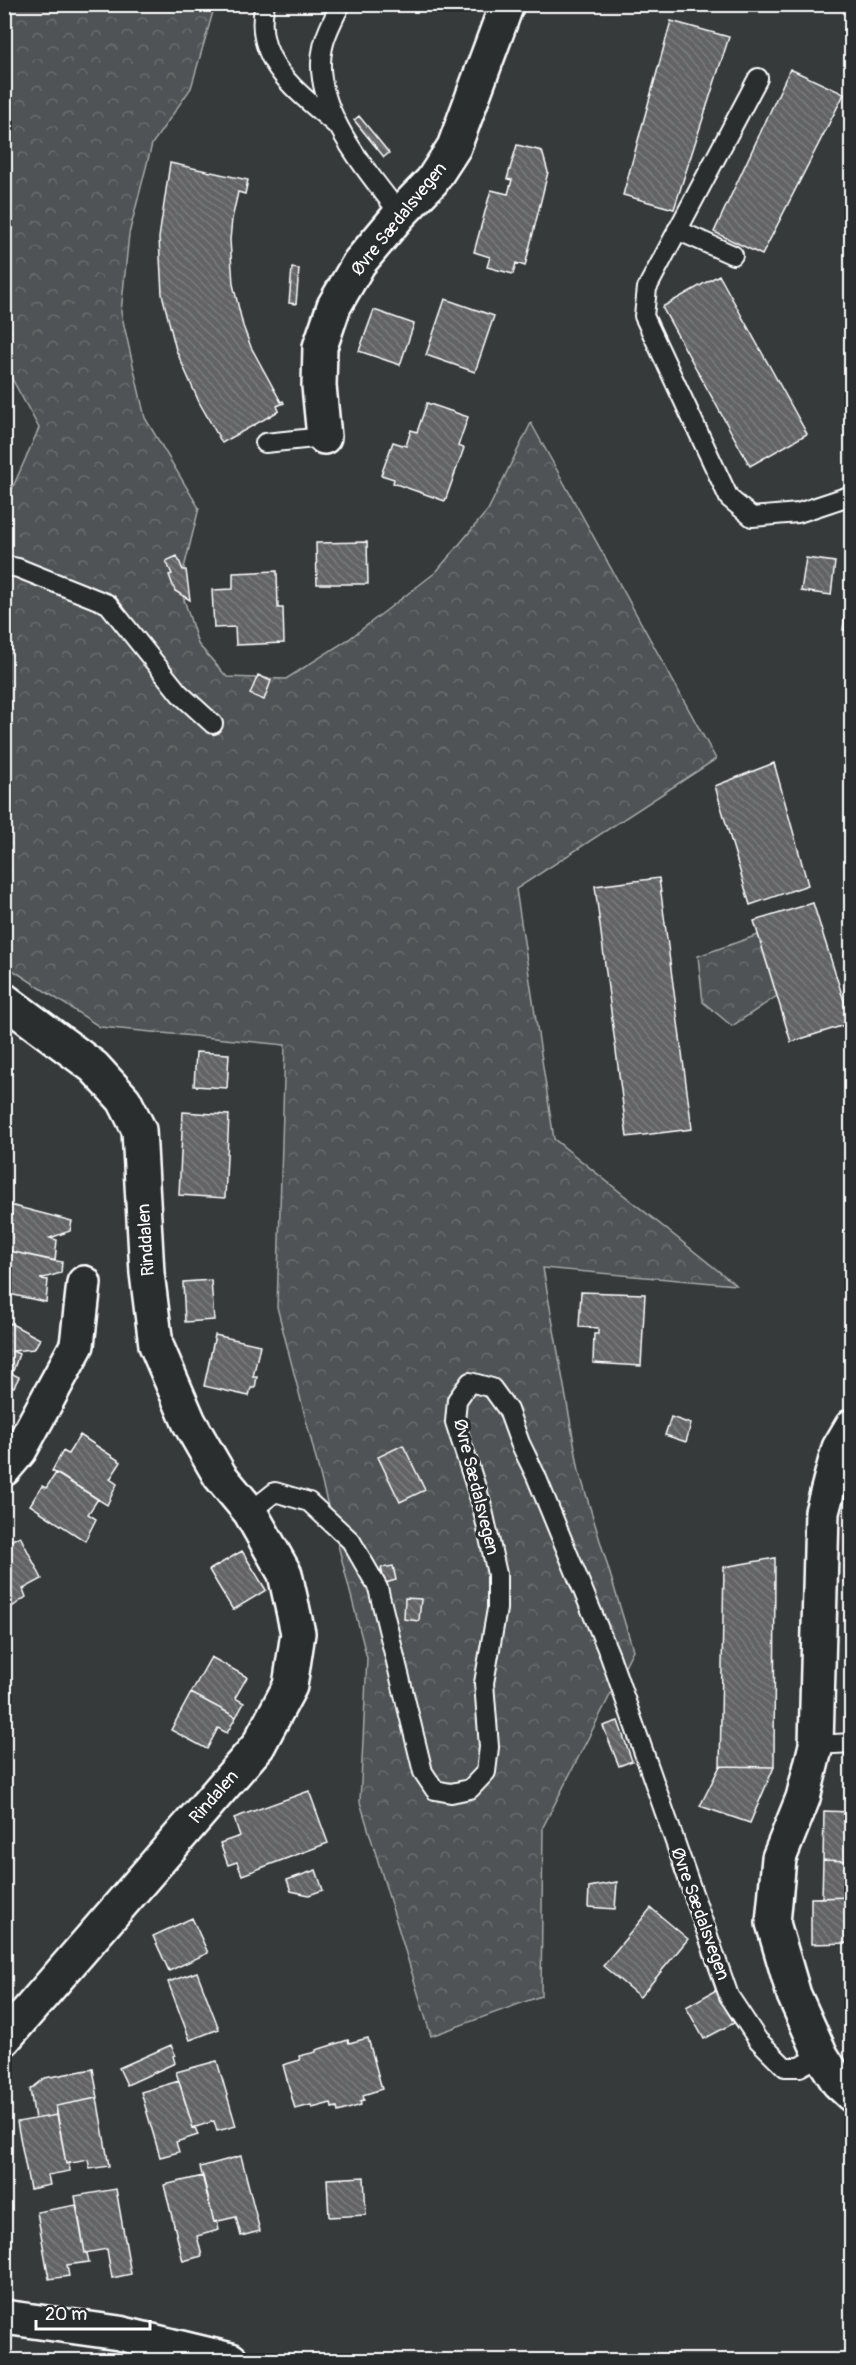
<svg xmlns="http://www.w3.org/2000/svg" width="856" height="2365" font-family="Pangolin,sans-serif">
<defs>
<pattern id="forest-crowns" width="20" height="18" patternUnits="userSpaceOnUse" patternTransform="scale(1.5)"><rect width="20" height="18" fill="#505354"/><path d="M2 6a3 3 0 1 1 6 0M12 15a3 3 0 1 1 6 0" fill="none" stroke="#6a6d6e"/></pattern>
<pattern id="building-back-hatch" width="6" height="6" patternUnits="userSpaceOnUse" patternTransform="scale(1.5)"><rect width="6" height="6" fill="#636465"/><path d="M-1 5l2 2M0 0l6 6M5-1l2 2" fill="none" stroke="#7a7b7c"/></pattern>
</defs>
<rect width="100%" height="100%" fill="#373a3b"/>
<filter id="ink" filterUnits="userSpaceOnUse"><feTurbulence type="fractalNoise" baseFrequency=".0167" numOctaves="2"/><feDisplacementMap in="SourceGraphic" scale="12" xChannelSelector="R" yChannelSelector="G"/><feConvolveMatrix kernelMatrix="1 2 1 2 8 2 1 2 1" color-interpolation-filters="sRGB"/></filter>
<g filter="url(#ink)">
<!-- forest -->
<path fill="url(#forest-crowns)" stroke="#a8a9aa" stroke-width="1.5" d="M4 5H213V12L191 88 152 144 129 234 121 312 145 418 199 508 184 568 183 596 198 644 227 677 286 679 349 639 436 572 488 510 531 423 716 759 516 889 554 1139 736 1285 543 1268 579 1471 633 1650 543 1827 541 1996 431 2036 360 1802 367 1658 277 1307 285 1045 100 1027 5 965V505L39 428 5 366Z
M758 935 777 996 732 1026 703 1002 698 956Z"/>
<!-- building -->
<path fill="url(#building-back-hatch)" stroke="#fff" stroke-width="1.5" d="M671 21 729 37 674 209 623 195Z
M790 69 844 94 762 255 714 232Z
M359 116 389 153 384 157 354 120Z
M517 145 542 151 548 172 525 266 516 263 513 274 487 267 490 257 474 252 491 190 508 194 512 180 507 179Z
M170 163 248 180 245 194 238 192 232 219 230 240 233 284 243 326 251 347 281 402 283 401 284 403 277 406 279 411 222 443 199 402 176 350 162 294 159 238Z
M292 268 299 269 296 304 289 303Z
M719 275 807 434 750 466 662 307Z
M445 299 494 316 475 372 426 355Z
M374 310 414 324 400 365 359 351Z
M427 403 468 417 458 446 464 448 445 501 393 483 394 479 381 475 393 442 406 446 411 430 417 432Z
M367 542 368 584H317L316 543Z
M177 556 183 570H186L190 600 175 591 169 575 172 574 166 561Z
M806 558 835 562 831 595 801 591Z
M277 571 278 608H283L284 643 236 645 235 627 214 628 212 590 233 589V573Z
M847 601 852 602V632L843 630Z
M258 675 271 681 264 700 250 694Z
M774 763 808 885 750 905 715 786Z
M659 878 692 1129 627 1137 595 886Z
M813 903 851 1023 791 1042 754 921Z
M196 1052 229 1054 227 1088 194 1086Z
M183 1112 229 1115 225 1198 179 1195Z
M6 1204 72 1221 70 1231 50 1238 57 1240 55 1261 4 1250Z
M4 1250 62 1262 61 1273 40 1279 48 1280 46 1302 4 1293Z
M211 1280 214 1320 185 1322 183 1282Z
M581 1292 645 1294 641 1366 593 1363 594 1334H598V1328L579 1327Z
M4 1320 40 1339 34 1349 12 1351 19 1354 12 1374 4 1370Z
M215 1335 260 1345 253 1377H257L255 1388H251L249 1396 204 1386Z
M4 1370 19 1377 14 1387 4 1386Z
M671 1417 691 1424 686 1442 665 1435Z
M80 1435 121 1462 110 1479 117 1484 107 1505 52 1471 63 1451 68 1454Z
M403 1445 425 1490 400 1502 378 1457Z
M56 1473 98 1499 88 1514 96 1519 85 1541 30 1505 42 1486 46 1488Z
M20 1536 42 1579 23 1589 26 1597 9 1609 4 1601V1544Z
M242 1551 266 1590 233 1610 209 1570Z
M775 1558 774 1767 720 1766 724 1567Z
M393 1566 396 1580 385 1583 381 1568Z
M405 1598 421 1599 419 1621 404 1619Z
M211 1657 247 1677 235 1698 244 1703 236 1717 191 1693Z
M191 1693 236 1717 227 1733 218 1728 207 1749 171 1730Z
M618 1721 632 1761 619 1766 603 1726Z
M720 1766 774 1767 750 1823 700 1806Z
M309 1791 328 1843 242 1875 237 1862 228 1865 220 1843 240 1836 234 1818Z
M824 1811 852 1812V1861L823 1860Z
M823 1860 852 1861V1897L822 1898Z
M316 1870 323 1890 309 1895 291 1891 287 1880Z
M617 1882 615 1909 588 1907 589 1887Z
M852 1897V1943L811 1944V1898Z
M651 1908 688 1939 640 1997 603 1966Z
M192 1918 208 1953 169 1971 153 1936Z
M197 1972 219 2029 190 2040 168 1982Z
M716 1990 734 2023 704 2039 686 2007Z
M368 2038 382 2089 363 2095 364 2100 360 2101 361 2105 338 2112 337 2107 332 2108 331 2103 312 2108 311 2105 295 2109 283 2065 300 2060 299 2056 316 2052V2050L348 2040 349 2043Z
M171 2045 175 2055 173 2056 175 2063 127 2085 119 2068Z
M217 2061 236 2126 217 2131 214 2121 193 2128 176 2072Z
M93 2069 98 2098 56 2106 57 2115 35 2119 30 2090 45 2078Z
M179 2081 193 2128 195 2127 198 2135 176 2142 179 2152 160 2157 141 2092Z
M97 2098 109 2166 90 2169 88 2160 66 2164 56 2106Z
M57 2115 66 2164 69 2163 70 2171 48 2175 50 2185 30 2189 17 2122Z
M241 2156 260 2231 241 2236 236 2217 214 2222 200 2167Z
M203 2176 214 2222 217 2221 219 2230 197 2236 202 2256 183 2261 164 2185Z
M364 2177 366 2215 329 2217 327 2179Z
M116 2189 131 2274 112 2278 107 2249 85 2253 75 2196Z
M76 2205 85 2253H87L89 2262 67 2265 69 2276 49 2279 37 2212Z"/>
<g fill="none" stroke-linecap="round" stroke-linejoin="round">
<!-- lane casing -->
<g stroke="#fff" stroke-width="22">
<path id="lane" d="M265 4C251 60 299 93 336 125
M341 4C334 18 326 32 323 47 309 105 368 172 400 214
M758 78 647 288 644 316 729 498 752 517 798 513 852 495
M677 230 733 255
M265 443 324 437
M4 565 18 568 108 604 179 693 213 724
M250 1512 275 1492 309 1502 351 1541 378 1588 423 1772 435 1790 451 1793 470 1789 486 1772 489 1747 484 1683 497 1609V1574L482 1506 455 1422 457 1400 470 1382 492 1388 508 1410 520 1443 536 1476 610 1656 729 1996 758 2040 785 2067H800L821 2055
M816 1745 852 1743"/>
</g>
<!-- street casing -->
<g stroke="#fff" stroke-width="38">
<path id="street" d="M324 437 319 386 320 347 334 306 359 263 400 214 432 181 454 147 507 4
M4 1000 94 1067 124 1100 139 1130 147 1273 156 1345 189 1422 220 1476 250 1512 285 1574 298 1633 290 1686 258 1746 4 2039
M852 1426 839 1448 822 1512 816 1745 803 1798 779 1858 773 1923 794 1995 821 2055 838 2082 852 2095
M4 1469 20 1450 77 1345 84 1283
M4 2317 119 2333 231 2360"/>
</g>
<!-- lane -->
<use href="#lane" stroke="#2a2d2e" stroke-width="18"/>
<!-- street -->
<use href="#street" stroke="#2a2d2e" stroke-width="33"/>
</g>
</g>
<g text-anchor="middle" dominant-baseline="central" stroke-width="6" stroke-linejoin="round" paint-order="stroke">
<!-- street labels -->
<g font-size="18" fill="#fff" stroke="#2a2d2e">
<text transform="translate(399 219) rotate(-51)">Øvre Sædalsvegen</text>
<text transform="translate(146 1240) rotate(-94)">Rinddalen</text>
<text transform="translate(476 1487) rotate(76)">Øvre Sædalsvegen</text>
<text transform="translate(214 1797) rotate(-49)">Rindalen</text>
<text transform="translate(700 1914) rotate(70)">Øvre Sædalsvegen</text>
</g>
</g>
<!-- margin -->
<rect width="856" height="2365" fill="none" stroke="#2a2d2e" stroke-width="24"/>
<rect x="12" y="12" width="832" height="2341" fill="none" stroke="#fff" stroke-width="2" filter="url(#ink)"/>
<!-- scale -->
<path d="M36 2320v9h114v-9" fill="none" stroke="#ffffff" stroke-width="3"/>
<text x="45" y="2320" font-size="18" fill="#ffffff" stroke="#2a2d2e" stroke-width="4.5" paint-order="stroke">20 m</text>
</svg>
